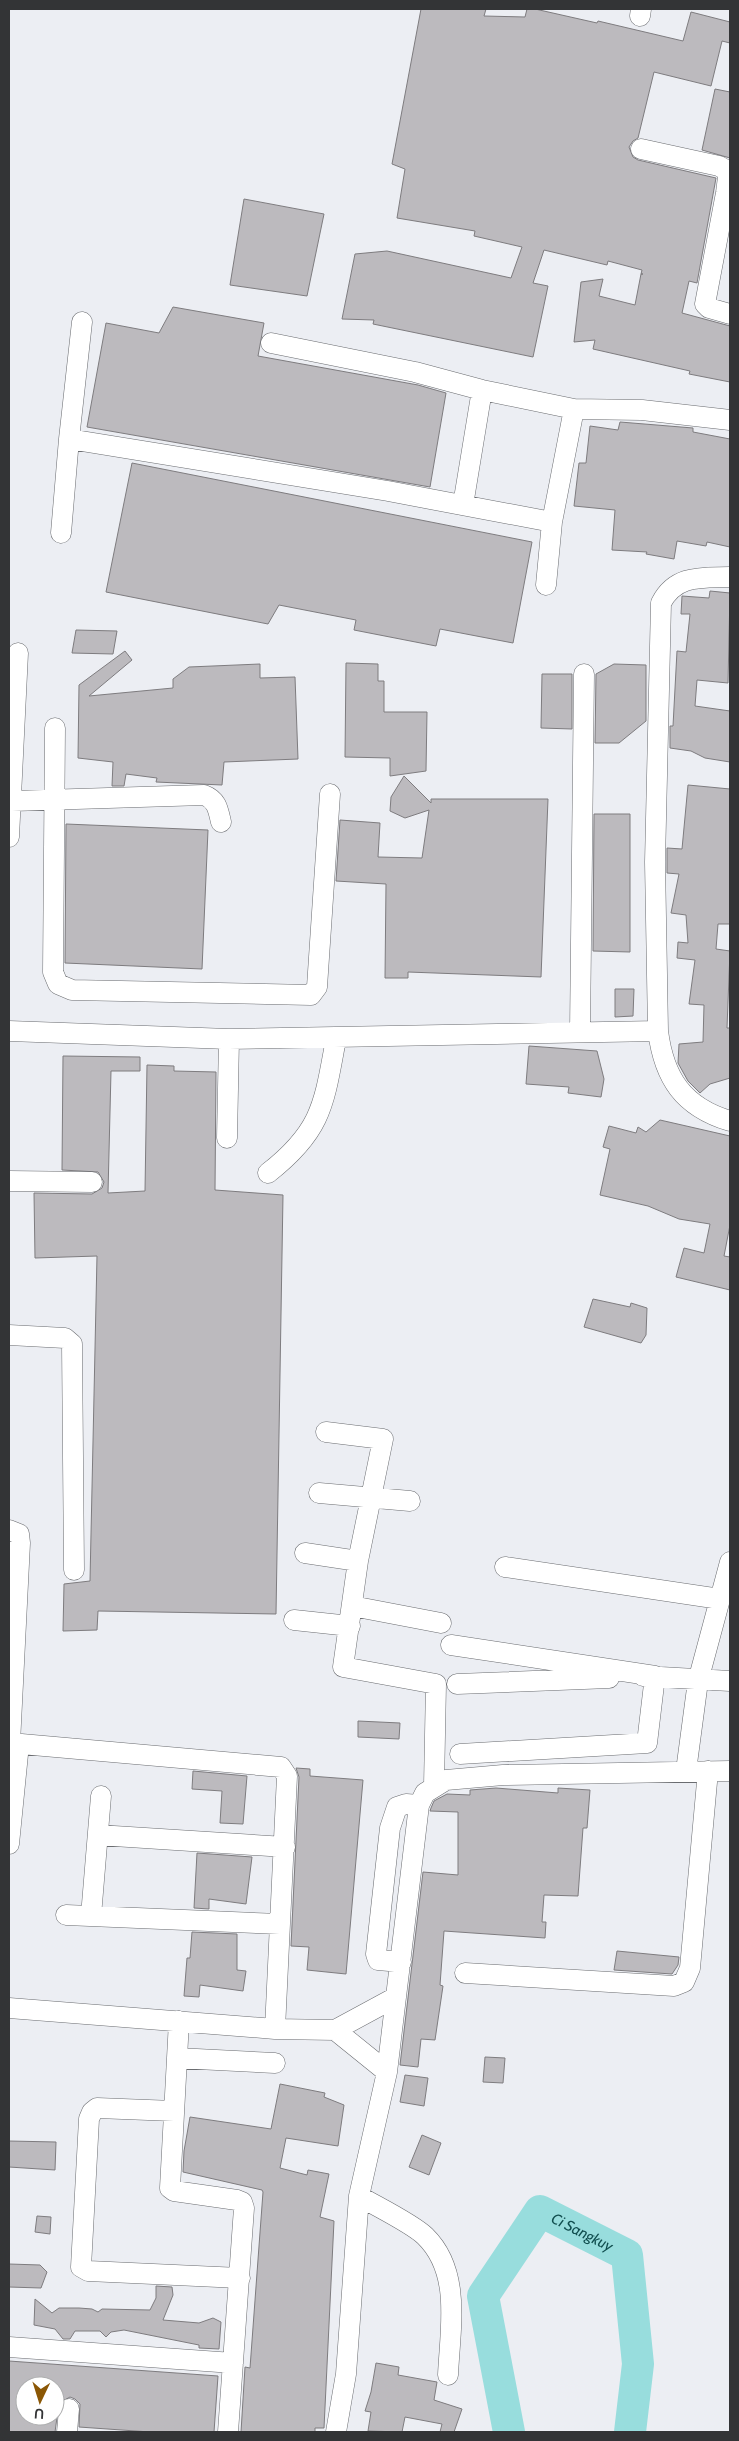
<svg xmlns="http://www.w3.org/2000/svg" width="739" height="2441" font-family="Cabin,sans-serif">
<rect width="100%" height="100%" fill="#eceef3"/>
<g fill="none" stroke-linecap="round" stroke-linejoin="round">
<!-- river -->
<path stroke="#98dddd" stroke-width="32" id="s1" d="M509 2432 483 2296 540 2211 627 2255 638 2364 630 2432"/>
</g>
<!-- building -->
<path fill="#bcbabe" stroke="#7e7c7f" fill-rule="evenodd" d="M421 9H486L484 16 525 17 527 9H535L597 23 598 21 683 41 691 12 730 22V43L722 41 711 86 654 72 638 138 633 141 629 147 633 157 638 160 716 178 697 283 689 281 682 313 730 326V382L689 374 690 371 593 349 595 340 574 342 581 282 603 279 599 296 635 305 641 274H643H641L642 270 608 261 607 265 544 250 533 283 548 286 533 357 373 324 374 320 342 319 355 254 387 251 511 278 522 247 474 236 475 231 397 218 405 169 392 164Z
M715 89 730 92V158L702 150Z
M244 199 324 214 307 296 230 285Z
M173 307 264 323 258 356 418 385 446 393 430 487 87 427 106 323 159 333Z
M620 422 693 428V432L730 439V547L707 542 706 546 677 541 674 559 646 554 647 552 612 550 615 510 574 506 579 463H586L590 426 618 430Z
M132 463 532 542 513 643 440 629 436 646 354 630 356 620 279 605 268 624 106 592Z
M710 591 730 593 728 683 697 680 695 706 730 711V762L705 758 691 751 670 748V726H673L677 651 686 652 690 614H681L682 596 709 598Z
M76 630 117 631 113 654 72 653Z
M125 651 132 660 89 696 173 688V679L189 667 260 664V678L295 677 298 759 224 762 222 785 156 782 157 778 126 774 124 786H112L113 762 78 758 79 685Z
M346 663 378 664V681H384V712H427L426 771 390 776V758L345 757Z
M614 664 646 665V721L619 743H595L596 674Z
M542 674H572V729L541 728Z
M404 776 431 803V799H548L541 977 408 972V978H385L386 884 336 881 340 820 380 823 378 857 422 858 429 810 405 818 390 811 391 797Z
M688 785 730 789V924H718L716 949 730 951 727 1028H730V1078L710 1084 700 1093 688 1081 678 1063 679 1044 703 1042 704 1005 689 1004 695 960 677 958 678 942 688 943 686 915 671 913 679 874 667 873V848L682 849Z
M594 814H630V952L593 951Z
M66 824 208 830 202 969 65 963Z
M615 989H634L633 1016 615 1017Z
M529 1046 597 1051 604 1079 601 1097 568 1093 569 1087 526 1084Z
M63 1056 140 1057V1071H111L108 1193 145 1191 147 1065 174 1066V1071L216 1072 215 1190 283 1195 276 1614 98 1611 97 1630 63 1631 64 1584 90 1581 97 1256 35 1258 34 1193 92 1194 102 1188 104 1182 98 1172 62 1170Z
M660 1120 730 1136V1225L724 1256 730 1257V1290L676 1277 684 1248 704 1253 710 1224 679 1219 648 1206 600 1195 610 1149 603 1147 609 1126 636 1133 638 1127 646 1132Z
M593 1299 630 1307 631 1303 647 1308 646 1335 641 1343 584 1327Z
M358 1721 400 1723 399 1739 358 1737Z
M296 1768 310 1769V1776L363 1780 346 1974 307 1970 309 1947 291 1946 299 1777Z
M193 1771 247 1776 243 1824 220 1823 222 1791 192 1789Z
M496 1788 558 1793V1788L590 1790 587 1828H583L578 1896 544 1895 542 1922H546L545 1938 444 1931 440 1985 443 1986 435 2040 421 2039 418 2067 400 2065 423 1872 458 1875V1812L430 1811 431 1808 434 1801 447 1794 470 1795V1790Z
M197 1853 252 1857 246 1904 209 1899V1909L194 1908Z
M192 1932 237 1934V1970L246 1971 243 1991 200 1985 199 1997 184 1996 187 1958H190Z
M617 1951 679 1957 678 1965 672 1974 614 1970Z
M485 2057 505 2058 503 2083 483 2082Z
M405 2075 428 2078 424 2106 400 2102Z
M280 2084 325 2093 324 2097 344 2105 338 2146 286 2138 280 2168 307 2175 308 2170 329 2174 320 2217 334 2221 324 2428H315V2432H241L245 2367 250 2368 263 2192 262 2190 183 2172 184 2151 190 2117 271 2129Z
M422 2135 441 2143 429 2175 409 2167Z
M9 2141 56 2142 55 2170 9 2167Z
M37 2216 51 2217 50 2234 35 2232Z
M9 2264 40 2265 47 2272 41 2288 9 2287Z
M156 2286 172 2287 173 2295 163 2320 199 2323 213 2318 221 2322 219 2349 199 2348V2345L124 2330 111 2332 106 2337 100 2331H75L70 2339H63L55 2329 34 2325 35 2299 52 2313 59 2308H79L92 2309 98 2312 102 2309 150 2310 156 2298Z
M9 2361 218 2376 214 2432H150L79 2427 80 2404 75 2399 70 2397 59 2403 55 2432H9ZM25 2386H55V2416H25Z
M376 2363 399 2367 398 2375 437 2382 434 2400 462 2409 454 2432H440L442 2424 405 2417 402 2432 368 2431 371 2412 365 2411 371 2392Z"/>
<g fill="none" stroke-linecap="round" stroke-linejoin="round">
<!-- minor casing -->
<g stroke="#6a6c70" stroke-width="21">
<path id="minor" d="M640 16 641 9
M641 149 719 166 726 170 728 177 726 193 705 304 709 308 730 314
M82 322 69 439 388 491 552 522 574 409 642 410 730 420
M271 343 415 372 482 390 574 409
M463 505 482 390
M61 533 69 439
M730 577C702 578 676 574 661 603L655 862 658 1031C664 1078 683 1107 730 1121
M546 585 552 522
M55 728 53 972 58 984 72 990 311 995 317 987 330 794
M12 801 204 795C217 800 218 809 221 822
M9 837 18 653
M9 1031 229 1039 658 1031
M580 1032 584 674
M227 1138 229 1039
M268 1173C323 1130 324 1103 336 1039
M9 1181 92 1182
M9 1335 65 1338 72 1344 74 1570
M326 1432 383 1439 358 1561 343 1667 436 1684 434 1786
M319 1493 410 1501
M9 1530 19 1534 20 1543 10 1743 281 1767 287 1776 275 2029
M305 1553 358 1561
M505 1567 720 1599
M352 1606 441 1623
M294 1620 350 1626
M451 1645 655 1676 647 1743 460 1754
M643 1676 730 1681
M457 1684 609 1678
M686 1771 698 1681 730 1562
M98 1835 285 1847
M9 1844 19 1744
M66 1915 280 1924
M91 1916 101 1796
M401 1962 378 1960 376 1954 390 1828 397 1807 406 1804 419 1805
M465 1973 674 1986 684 1982 690 1968 708 1771
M9 2008 275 2029 335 2030 396 1997
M179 2021 170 2188 174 2191 237 2200 242 2202 244 2208 228 2432
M335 2030 387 2072
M177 2058 275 2063
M174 2111 97 2108 92 2112 89 2119 81 2267 88 2271 240 2278
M359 2196C376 2206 413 2224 425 2236 462 2272 450 2329 448 2375
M9 2347 233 2363
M67 2432 69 2409
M336 2432 346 2374 359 2196 387 2072 419 1805 425 1793 446 1780 503 1775 730 1771"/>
</g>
<!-- minor -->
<use href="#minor" stroke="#fff" stroke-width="20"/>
</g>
<g text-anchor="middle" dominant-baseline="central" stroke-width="5" stroke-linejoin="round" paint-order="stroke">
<!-- water labels -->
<g font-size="15" font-style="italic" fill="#114e4f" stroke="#fff">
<text stroke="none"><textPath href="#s1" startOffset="288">Ci Sangkuy</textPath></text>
</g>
</g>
<!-- border -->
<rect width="739" height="2441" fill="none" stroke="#333436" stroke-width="20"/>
<!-- north arrow -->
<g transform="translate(40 2401) rotate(184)"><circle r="24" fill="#ffffff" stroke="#adaeaf"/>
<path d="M0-4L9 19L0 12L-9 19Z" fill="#8b5705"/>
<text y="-8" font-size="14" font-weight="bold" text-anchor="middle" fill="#333436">U</text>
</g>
</svg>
